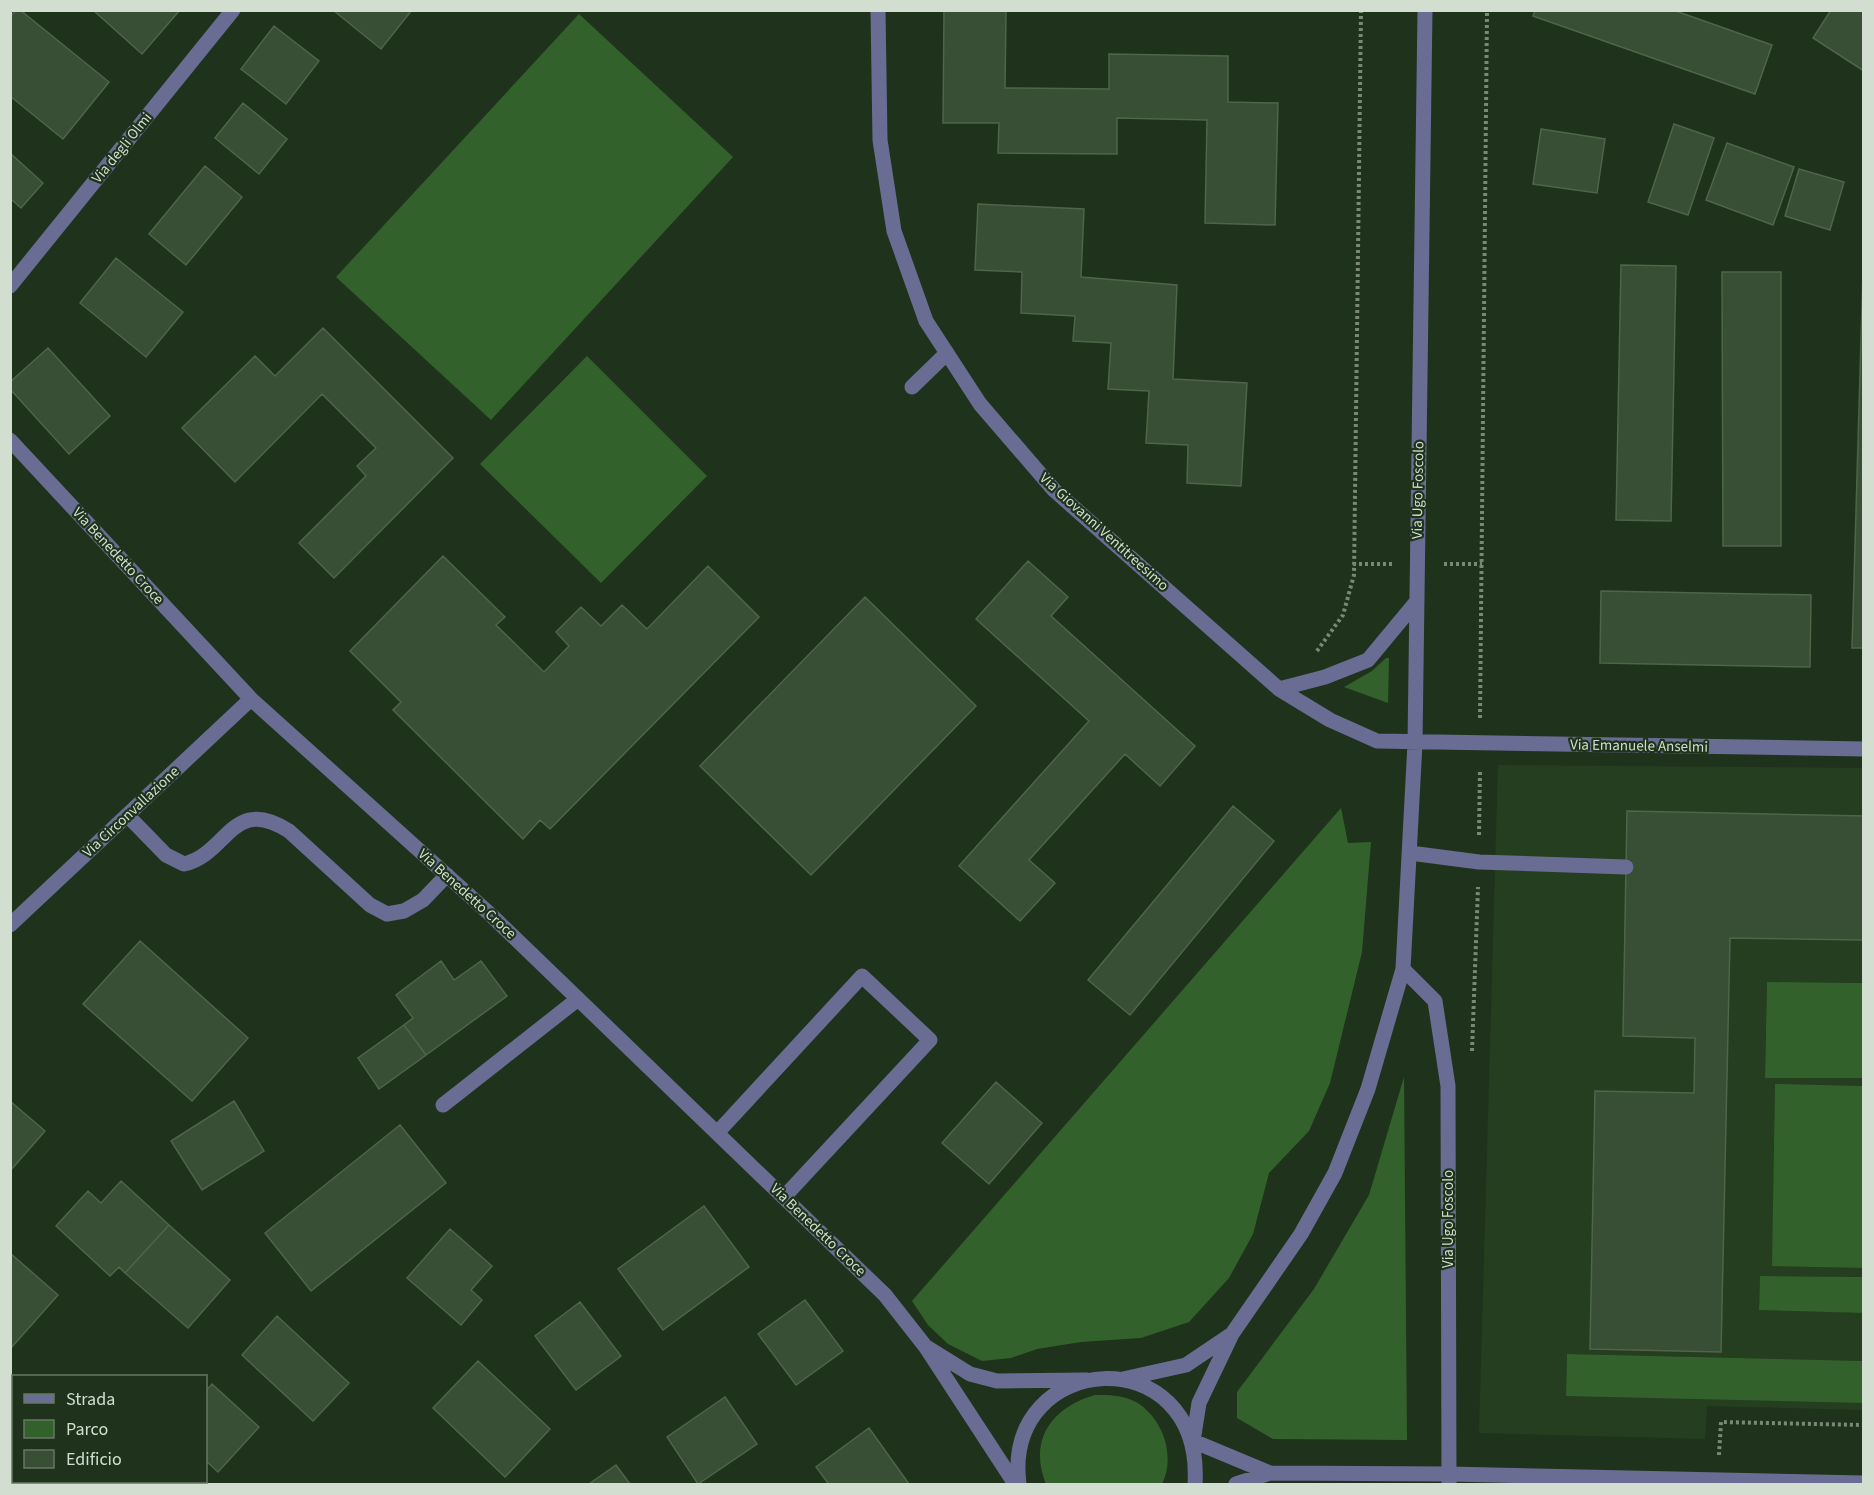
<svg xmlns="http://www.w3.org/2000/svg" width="1874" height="1495" font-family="'Source Sans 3',sans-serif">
<rect width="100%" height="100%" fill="#1f331c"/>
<!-- built -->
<path fill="#253e20" d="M1498 765 1863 768V983L1767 982 1765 1077 1863 1078V1086L1775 1085 1773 1266 1863 1268V1277L1760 1276 1759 1309 1863 1313V1361L1567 1354 1566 1395 1863 1403V1410L1707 1406 1705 1439 1479 1433Z"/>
<!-- green -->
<path fill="#33612b" d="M579 14 733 157 491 420 336 277Z
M587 356 707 476 601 583 480 464Z
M1386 658H1389L1388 703 1344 687 1372 671Z
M1341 808 1348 843 1371 842 1362 952 1330 1083 1309 1131 1269 1173 1253 1234 1229 1278 1189 1322 1141 1338 1081 1342 1037 1349 1011 1358 982 1361 948 1344 928 1325 912 1301Z
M1767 982 1863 983V1078H1765Z
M1404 1077 1407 1440 1273 1439 1237 1418V1392L1314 1289 1369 1195Z
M1775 1084 1863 1086V1268L1772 1266Z
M1760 1276 1863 1277V1313L1759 1310Z
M1567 1354 1863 1361V1403L1566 1396Z
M1095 1395C1109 1395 1123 1395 1136 1402 1163 1418 1176 1456 1162 1484H1046C1028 1440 1052 1407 1095 1395Z"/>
<!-- building -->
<path fill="#384e35" stroke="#4e654a" stroke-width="1.5" d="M16 10H20L109 82 63 139 10 96V17Z
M93 10H180L142 54Z
M333 10H412L381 49Z
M944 10H1006L1005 88 1109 89V54L1228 56V102L1278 103 1275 225 1205 223 1207 120 1117 118V154L998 153 999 123H943Z
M1535 10H1673L1772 45 1755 94 1533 16Z
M1831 10H1864V71L1813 38Z
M274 26 319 61 286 104 241 69Z
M243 103 287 139 259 174 215 138Z
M1674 124 1714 138 1688 215 1648 202Z
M1541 129 1605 139 1597 193 1533 184Z
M1727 143 1794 167 1773 225 1706 200Z
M10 153 43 183 21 208 12 200 10 202Z
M205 166 242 197 186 265 149 234Z
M1799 169 1844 182 1830 230 1785 216Z
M978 204 1084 209 1081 277 1177 285 1173 379 1247 383 1241 486 1187 483 1188 445 1146 443 1149 391 1108 389 1111 343 1073 341 1075 316 1021 313 1022 272 975 270Z
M116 258 183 312 146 357 80 303Z
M1621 265 1676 266 1671 521 1616 520Z
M1722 272H1781V546H1723Z
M1863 272H1864V648H1852Z
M323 328 453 458 334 578 299 543 366 476 357 466 376 448 322 394 235 482 182 428 255 356 275 376Z
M48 348 110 416 69 454 10 389V382Z
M443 556 505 617 496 625 544 672 569 646 556 632 581 607 601 626 622 605 647 629 708 566 759 617 550 829 540 820 523 839 393 710 401 702 350 651Z
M1028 561 1068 597 1051 616 1195 746 1160 786 1125 754 1029 860 1055 883 1020 921 959 866 1089 721 976 619Z
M1601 591 1811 595 1810 667 1600 663Z
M865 597 976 706 811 875 700 766Z
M1233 806 1274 841 1130 1015 1088 980Z
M1627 811 1864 816V940L1730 938 1721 1352 1590 1349 1595 1091 1694 1093 1695 1038 1623 1036Z
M140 941 248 1038 192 1101 83 1004Z
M441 961 454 980 481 961 507 996 426 1055 404 1025 413 1018 396 995Z
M404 1025 426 1055 379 1089 358 1058Z
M996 1082 1042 1123 989 1184 942 1143Z
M10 1101 45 1131 10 1171Z
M234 1101 264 1151 202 1190 171 1141Z
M400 1125 446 1183 311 1291 265 1233Z
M121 1181 169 1225 125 1273 119 1267 110 1276 56 1226 88 1191 101 1203Z
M704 1206 749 1267 663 1330 618 1269Z
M169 1225 230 1280 188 1328 125 1273Z
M450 1229 492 1266 471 1290 482 1300 461 1325 407 1278Z
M10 1253 58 1295 10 1349Z
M805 1300 843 1351 796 1385 758 1334Z
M580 1302 621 1356 576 1390 535 1336Z
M277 1316 349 1383 313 1421 242 1355Z
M478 1361 550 1429 505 1477 433 1408Z
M212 1384 259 1427 218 1472 206 1461V1391Z
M725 1397 757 1444 698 1484 667 1437Z
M869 1428 909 1484H826L828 1483 816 1467Z
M616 1465 630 1484H589Z
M94 1482H173L171 1484H97Z"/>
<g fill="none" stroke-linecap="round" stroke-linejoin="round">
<!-- path -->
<path stroke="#798976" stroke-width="4" stroke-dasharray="3 3" stroke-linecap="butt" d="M1353 564H1392
M1444 564H1482
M1317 651 1343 615 1354 575 1361 10
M1480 718 1487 10
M1479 835 1480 770
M1472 1051 1478 887
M1719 1455 1721 1422 1864 1425"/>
<!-- minor -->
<path stroke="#6a6d93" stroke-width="15" d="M878 10 880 140 894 231 926 321 980 404 1054 490 1279 689 1330 720 1377 741 1864 749
M10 286 233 10
M912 387 947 353
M10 440 251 699 491 915 885 1295 925 1346
M1279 689 1325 677 1368 660 1417 601
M127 815 166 855 184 864C228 854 232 794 289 831L370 905 387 914 404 911 423 900 447 875
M1410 853 1479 862 1626 867
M10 925 251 699
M1403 969 1435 1001 1448 1086 1449 1484
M443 1105 578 999
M717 1133 862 976 930 1040 784 1197
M1123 1379 1186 1365 1232 1334
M10 1442 14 1445
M1270 1473 1449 1474 1864 1483
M51 1482 54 1484
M1015 1484 925 1346 970 1374 997 1381 1087 1380
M1019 1484C1002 1350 1204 1337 1195 1484
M1236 1484 1270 1473 1193 1441 1199 1403 1232 1334 1301 1234 1335 1173 1368 1089 1403 969 1415 743 1425 10"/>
</g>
<g text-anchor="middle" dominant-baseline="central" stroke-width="4.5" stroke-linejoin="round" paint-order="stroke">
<!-- street labels -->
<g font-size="15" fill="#d2dfd0" stroke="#1f331c">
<text transform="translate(122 148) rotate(-51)">Via degli Olmi</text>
<text transform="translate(1418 490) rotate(-89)">Via Ugo Foscolo</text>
<text transform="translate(1104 532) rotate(42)">Via Giovanni Ventitreesimo</text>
<text transform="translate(118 556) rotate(47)">Via Benedetto Croce</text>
<text transform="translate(1639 746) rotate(1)">Via Emanuele Anselmi</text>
<text transform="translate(131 812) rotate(-43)">Via Circonvallazione</text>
<text transform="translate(467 894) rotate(42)">Via Benedetto Croce</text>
<text transform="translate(1448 1219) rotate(-90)">Via Ugo Foscolo</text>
<text transform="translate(818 1230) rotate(44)">Via Benedetto Croce</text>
</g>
</g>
<!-- border -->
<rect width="1874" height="1495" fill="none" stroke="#d2dfd0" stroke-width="24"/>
<!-- legend -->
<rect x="12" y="1375" width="195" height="108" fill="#1f331c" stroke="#677864" stroke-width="1.5"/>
<rect x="24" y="1394" width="30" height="9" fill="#6a6d93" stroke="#677864" stroke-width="1.5"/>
<text x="66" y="1405" font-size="18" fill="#d2dfd0">Strada</text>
<rect x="24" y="1420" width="30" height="18" fill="#33612b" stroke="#677864" stroke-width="1.5"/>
<text x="66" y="1435" font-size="18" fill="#d2dfd0">Parco</text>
<rect x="24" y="1450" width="30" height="18" fill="#384e35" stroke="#677864" stroke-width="1.5"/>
<text x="66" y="1465" font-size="18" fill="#d2dfd0">Edificio</text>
</svg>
